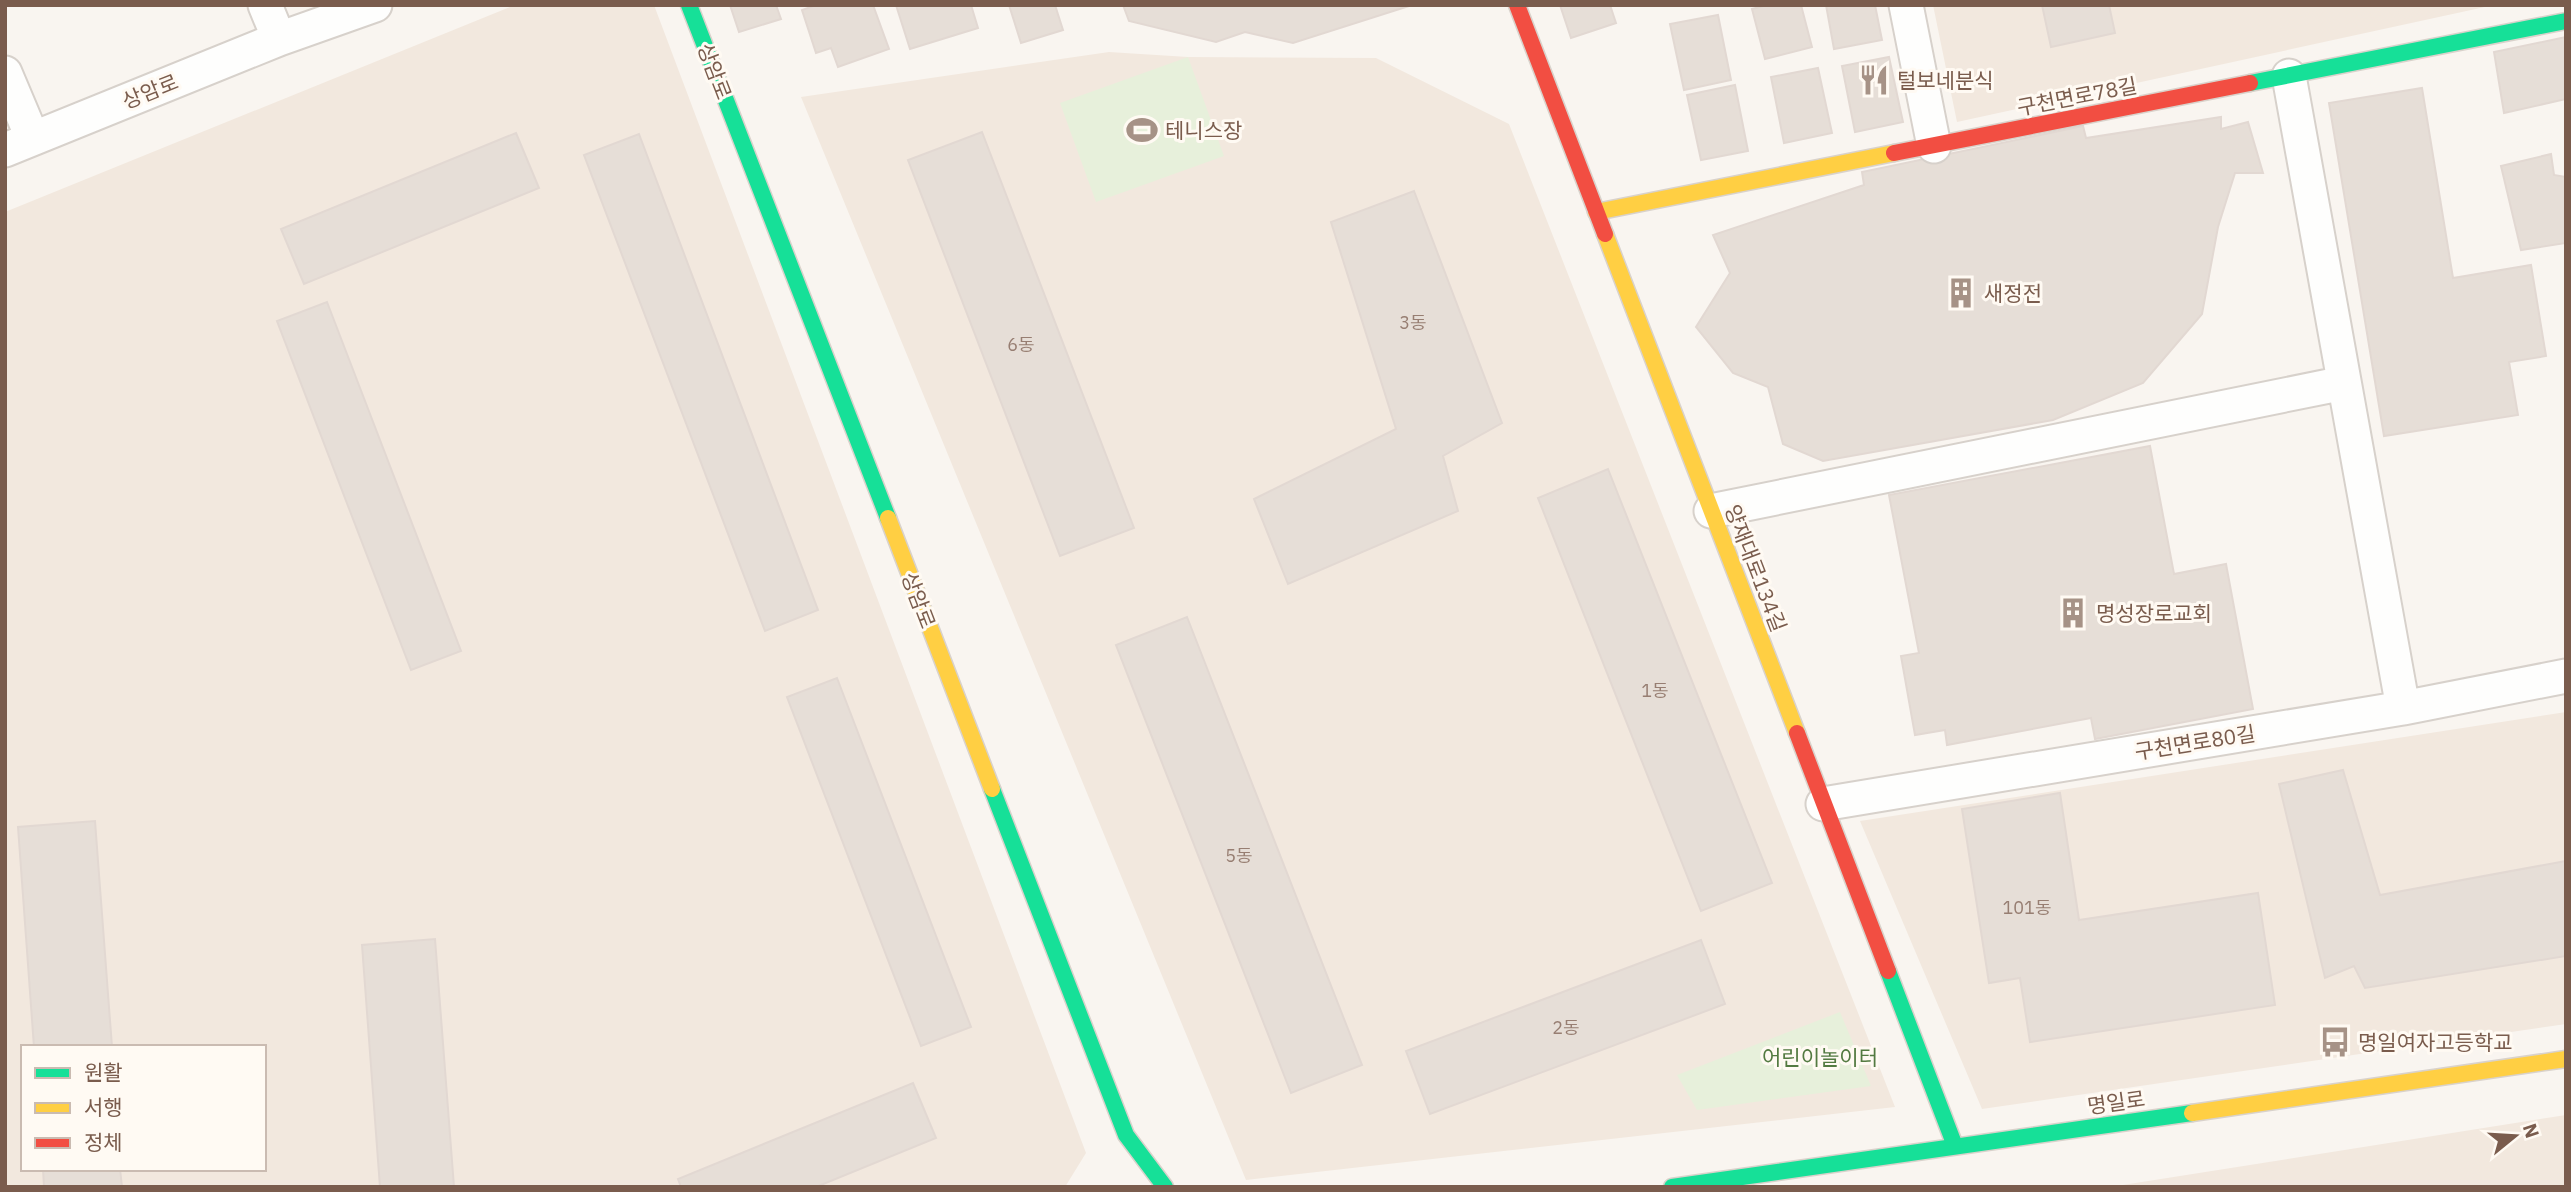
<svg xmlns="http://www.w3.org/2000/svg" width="2571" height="1192" font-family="'IBM Plex Sans','Noto Sans KR',sans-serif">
<rect width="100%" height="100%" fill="#f9f5f0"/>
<!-- residential -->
<path fill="#f2e8de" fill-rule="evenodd" d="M515 5H654L1086 1153 1065 1187H5V212ZM23 1047H264V1169H23Z
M1933 5H2494L1957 122Z
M1109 52 1188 57 1376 58 1509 124 1895 1107 1246 1180 801 97Z
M2566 712V1024L1982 1109 1860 821Z
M2566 1115V1187H2110Z"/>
<!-- green -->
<path fill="#e7f0db" d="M1188 57 1224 156 1096 202 1060 103Z
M1840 1012 1871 1086 1697 1110 1677 1075Z"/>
<!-- building -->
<path fill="#e6ded7" stroke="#e2d8d2" stroke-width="2" d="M730 5H776L781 19 739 32Z
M816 5H873L889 49 838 67 831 48 816 53 802 10Z
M896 5H971L978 28 910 49Z
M1009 5H1055L1063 30 1021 43Z
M1123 5H1408L1409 6 1293 43 1245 32 1216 42 1129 21Z
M1560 5H1610L1616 23 1571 38Z
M1767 5H1801L1812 47 1765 59 1752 9Z
M1826 5H1875L1882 40 1834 49Z
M2042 5H2109L2115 33 2051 47Z
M1718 15 1731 80 1684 90 1670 24Z
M2566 37V99L2504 113 2494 52Z
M1889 57 1903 122 1855 132 1842 66Z
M1818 68 1832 133 1784 143 1771 77Z
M1735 85 1748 151 1701 160 1687 95Z
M2422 88 2453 278 2531 265 2546 356 2509 362 2518 415 2384 436 2329 103Z
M2221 117V129L2248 122 2263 173H2235L2218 227 2202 314 2143 383 2053 420 1823 461 1783 444 1768 387 1733 373 1696 327 1730 273 1713 235 1864 185 1862 172 2083 126 2086 138Z
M982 132 1134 528 1060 556 908 160Z
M516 133 539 188 304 284 281 229Z
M639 134 818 610 765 631 584 155Z
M2551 154 2554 175 2566 177V243L2521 250 2501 166Z
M1414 191 1502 423 1443 456 1458 511 1288 584 1254 499 1396 429 1331 222Z
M327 302 461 651 411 670 277 321Z
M2150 446 2174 574 2226 564 2253 709 2095 739 2091 718 1947 745 1945 730 1915 735 1901 656 1919 653 1889 495Z
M1608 469 1772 883 1701 911 1538 498Z
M1187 617 1362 1065 1291 1093 1116 645Z
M837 678 971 1027 921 1046 787 697Z
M2343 770 2380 895 2566 861V956L2365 988 2354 966 2325 978 2279 784Z
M2060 793 2079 920 2258 893 2275 1005 2030 1042 2020 978 1989 983 1962 809Z
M95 821 112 1047H34L18 827Z
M435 939 454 1187H380L362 945Z
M1701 940 1725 1004 1430 1114 1406 1051Z
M913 1083 936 1138 816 1187H681L678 1179Z
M43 1169H120L122 1187H44Z"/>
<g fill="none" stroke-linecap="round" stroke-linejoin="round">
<!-- street casing -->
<g stroke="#d7d1cb" stroke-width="37">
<path id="street" d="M265 5 279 39
M1906 5 1934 146
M5 73 32 137
M2289 76 2403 708
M5 150 279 39 375 5
M1711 511 2344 383
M1823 804 2403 708 2566 676"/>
</g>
<!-- fast casing -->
<g stroke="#d9d2cb" stroke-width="19">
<path id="fast" d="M689 5 888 518
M2250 83 2566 21
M992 789 1126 1135 1165 1187
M1888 971 1955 1146
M1672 1187 2192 1113"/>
</g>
<!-- slow casing -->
<g stroke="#d9d2cb" stroke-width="19">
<path id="slow" d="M1596 212 1894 153
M1605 234 1797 733
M888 518 992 789
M2192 1113 2566 1059"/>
</g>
<!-- jam casing -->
<g stroke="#d9d2cb" stroke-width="19">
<path id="jam" d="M1517 5 1605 234
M1894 153 2250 83
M1797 733 1888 971"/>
</g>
<!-- street -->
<use href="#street" stroke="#fefefd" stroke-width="33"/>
<!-- fast -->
<use href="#fast" stroke="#16e098" stroke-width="16"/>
<!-- slow -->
<use href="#slow" stroke="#ffcf43" stroke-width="16"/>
<!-- jam -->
<use href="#jam" stroke="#f24e42" stroke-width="16"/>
</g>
<!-- icons -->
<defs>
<g id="restaurant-bare" transform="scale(2.415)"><path d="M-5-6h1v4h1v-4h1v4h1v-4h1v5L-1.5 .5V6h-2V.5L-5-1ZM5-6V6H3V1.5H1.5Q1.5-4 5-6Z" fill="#a69286" stroke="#fffaf3" stroke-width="2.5" paint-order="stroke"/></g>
<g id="stadium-bare" transform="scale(2.415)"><path d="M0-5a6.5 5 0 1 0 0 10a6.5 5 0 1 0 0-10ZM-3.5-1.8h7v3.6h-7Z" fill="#a69286" stroke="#fffaf3" stroke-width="2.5" paint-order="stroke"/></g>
<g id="building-bare" transform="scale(2.415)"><path d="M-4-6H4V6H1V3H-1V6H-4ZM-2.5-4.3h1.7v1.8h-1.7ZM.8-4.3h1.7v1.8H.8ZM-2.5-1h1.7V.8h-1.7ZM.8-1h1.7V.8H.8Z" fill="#a69286" stroke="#fffaf3" stroke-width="2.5" paint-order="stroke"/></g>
<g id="bus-bare" transform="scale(2.415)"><path d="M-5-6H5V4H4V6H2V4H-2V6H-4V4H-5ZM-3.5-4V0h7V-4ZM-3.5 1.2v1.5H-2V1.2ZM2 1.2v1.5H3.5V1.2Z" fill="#a69286" stroke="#fffaf3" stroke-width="2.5" paint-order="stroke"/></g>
</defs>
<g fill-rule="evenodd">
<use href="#restaurant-bare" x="1874" y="80"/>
<use href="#stadium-bare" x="1142" y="130"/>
<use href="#building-bare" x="1961" y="293"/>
<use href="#building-bare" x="2073" y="613"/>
<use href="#bus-bare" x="2335" y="1042"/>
</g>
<g text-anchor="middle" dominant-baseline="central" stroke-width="6" stroke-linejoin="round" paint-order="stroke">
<!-- number labels -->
<g font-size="18" fill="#977e72">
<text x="1413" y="322">3동</text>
<text x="1021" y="344">6동</text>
<text x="1655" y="690">1동</text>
<text x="1239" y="855">5동</text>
<text x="2027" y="907">101동</text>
<text x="1566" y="1027">2동</text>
</g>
<!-- street labels -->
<g font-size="21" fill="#7a5c4d" stroke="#fffaf3">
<text transform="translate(715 71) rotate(69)">상암로</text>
<text transform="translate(150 91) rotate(-22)">상암로</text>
<text transform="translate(2077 96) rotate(-11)">구천면로78길</text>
<text transform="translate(1756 568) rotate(69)">양재대로134길</text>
<text transform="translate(919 600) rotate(69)">상암로</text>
<text transform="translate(2195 742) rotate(-9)">구천면로80길</text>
<text transform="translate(2116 1102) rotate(-8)">명일로</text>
</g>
<!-- poi labels -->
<g font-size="21" fill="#7a5c4d" stroke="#fffaf3" text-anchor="start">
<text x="1897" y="80">털보네분식</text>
<text x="1165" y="130">테니스장</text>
<text x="1984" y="293">새정전</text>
<text x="2096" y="613">명성장로교회</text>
<text x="2358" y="1042">명일여자고등학교</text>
</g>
<!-- park labels -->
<g font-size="21" fill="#537a41" stroke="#fffaf3">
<text x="1820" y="1057">어린이놀이터</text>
</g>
</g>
<!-- border -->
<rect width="2571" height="1192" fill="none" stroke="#7a5c4d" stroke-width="14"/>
<!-- legend -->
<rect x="21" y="1045" width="245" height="126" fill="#fffaf3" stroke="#cabbb1" stroke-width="2"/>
<rect x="35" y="1068" width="35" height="10" fill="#16e098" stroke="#cabbb1" stroke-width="2"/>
<text x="84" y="1080" font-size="21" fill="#7a5c4d">원활</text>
<rect x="35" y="1103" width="35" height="10" fill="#ffcf43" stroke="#cabbb1" stroke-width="2"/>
<text x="84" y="1115" font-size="21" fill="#7a5c4d">서행</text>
<rect x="35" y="1138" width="35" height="10" fill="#f24e42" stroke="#cabbb1" stroke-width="2"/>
<text x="84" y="1150" font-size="21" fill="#7a5c4d">정체</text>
<!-- north arrow -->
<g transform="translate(2515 1136) rotate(72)" stroke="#fffaf3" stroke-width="5" paint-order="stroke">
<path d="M0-5L12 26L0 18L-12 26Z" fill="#7a5c4d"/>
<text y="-10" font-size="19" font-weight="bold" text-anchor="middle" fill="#7a5c4d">N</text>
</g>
</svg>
